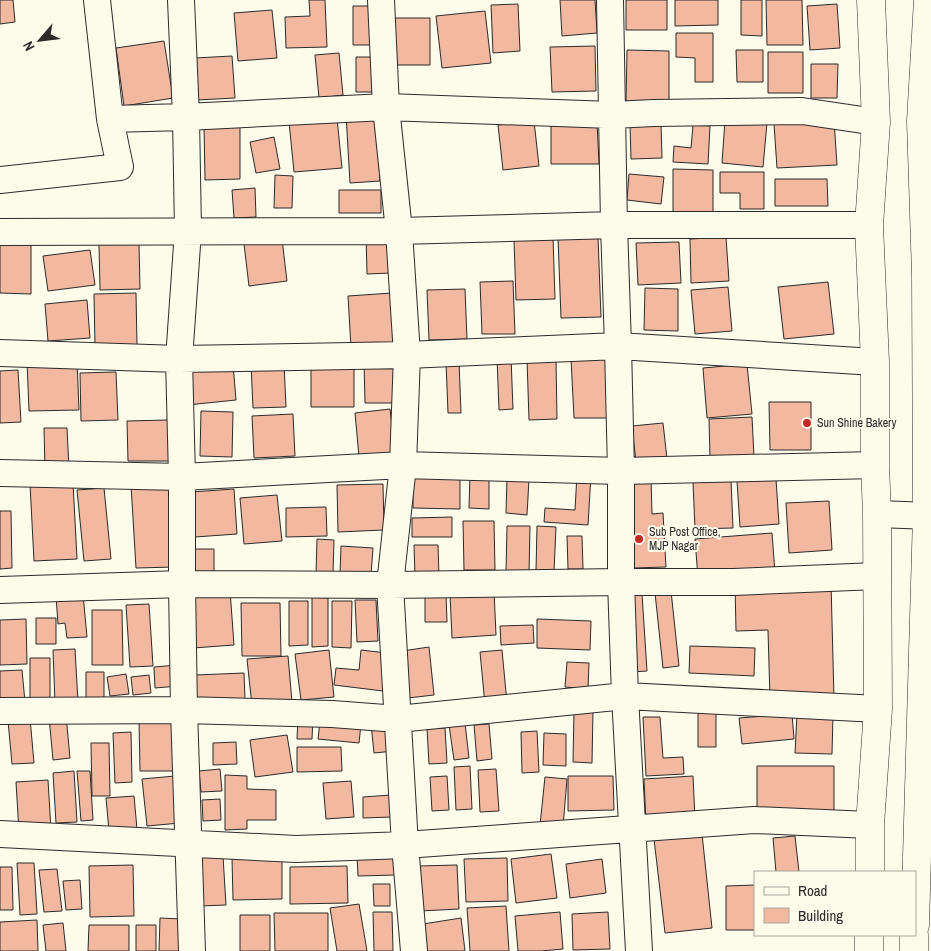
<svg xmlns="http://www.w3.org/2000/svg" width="931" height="951" font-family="'Archivo Narrow',sans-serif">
<rect width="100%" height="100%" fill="#fdfbea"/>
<!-- building -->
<path fill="#f2b8a0" stroke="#2b2b2b" d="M0 0H13L15 22 0 24Z
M309 0H325L327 47 286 48 285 17 310 16Z
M560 0H595L597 33 562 36Z
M626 0H667V30H626Z
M675 0H718V25L675 26Z
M741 0H762V36L741 35Z
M766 0H802L803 45H767Z
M518 4 520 51 493 53 491 5Z
M837 4 840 48 810 50 807 6Z
M353 6H372V45H353Z
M272 10 277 58 238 61 234 13Z
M485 11 491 63 442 68 436 16Z
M389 18H430V65H389Z
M676 33H713V82H695V58L676 57Z
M164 41 173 98 124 106 116 48Z
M595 46 596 91 552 92 550 47Z
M627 50 669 51V102H626Z
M736 50H763V82H737Z
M768 52H803V93H768Z
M339 53 343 95 319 98 315 55Z
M232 56 235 98 197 100 195 58Z
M356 57H374V92H356Z
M811 64H838L837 98H811Z
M376 113 380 181 350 183 346 114Z
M337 118 342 168 294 172 289 122Z
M725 120 767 123 763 167 722 163Z
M834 120 837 165 777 168 774 124Z
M534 121 539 166 503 170 498 125Z
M597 122 599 164H551V123Z
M661 123 662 158 631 159 630 124Z
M693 125 710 126 708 164 673 162 674 146 691 148Z
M204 126H240V179L205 180Z
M274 137 280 169 256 173 250 142Z
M673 169 713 170V213H673Z
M720 172H764V209H740V193H720Z
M629 174 664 177 661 204 627 200Z
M275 175 293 176 292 208H274Z
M775 179H827L828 206H775Z
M255 188 256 217 234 218 232 190Z
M339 190H381V213H339Z
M390 234 391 273 367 274 366 235Z
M553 237 555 299 516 300 514 239Z
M598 237 601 317 561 318 558 238Z
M726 237 729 281 691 283 690 239Z
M0 239 31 240V294L0 293Z
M282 239 287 281 249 286 244 244Z
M679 242 681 283 638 285 636 243Z
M139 243 140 289 100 290 99 244Z
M90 250 95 285 48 291 43 256Z
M513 281 515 334H482L480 282Z
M828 282 834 334 784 339 778 287Z
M728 287 732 331 695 334 691 290Z
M645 288 678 289V331L644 330Z
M465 289 467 339 429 340 427 290Z
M136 293 137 346 95 347 94 294Z
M392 293 395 346 351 348 348 296Z
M87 300 90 338 48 341 45 304Z
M511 357 513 409 499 410 497 358Z
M311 358 354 359V407H311Z
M606 358 608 418H574L571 359Z
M527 359H556L557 419 529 420Z
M77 360 79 410 29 411 27 361Z
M394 361 396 403H365L364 363Z
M459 361 461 413H448L446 362Z
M284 363 286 407 253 408 251 365Z
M233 364 236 400 187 405 183 369Z
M747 364 752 414 707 418 703 368Z
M18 370 21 422 0 423V371Z
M116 372 118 420 81 421 80 373Z
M769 402H811V450H770Z
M390 409 395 454 359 457 355 413Z
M201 411 233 412 232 457 200 456Z
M293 414 295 456 254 458 252 416Z
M752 417 754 457 710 458 709 419Z
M168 420 169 461H128L127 421Z
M663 423 667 459 636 462 632 426Z
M44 428H67L69 469 45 470Z
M413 473 460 474V509L413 508Z
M470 474 489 475V509L469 508Z
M577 474 591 475 588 525 544 522 545 508 575 510Z
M630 476H651L652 514 663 513 666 567 633 568Z
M507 478 529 479 527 515 506 513Z
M776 479 779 524 740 527 737 481Z
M731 480 733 528 695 529 693 482Z
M73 482 77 559 34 561 30 484Z
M170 483 175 567 136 568 131 485Z
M383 484 384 530 338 532 337 485Z
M104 488 111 559 84 561 77 490Z
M234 489 237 534 195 537 191 492Z
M277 495 282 541 244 544 240 498Z
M829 501 832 550 789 553 786 503Z
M326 507 327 536 286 537V508Z
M0 511H11L12 568 0 569Z
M452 517V537H412V518Z
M463 521H494L495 570H464Z
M507 526H530L529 573 506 572Z
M537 526 556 527 554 572 536 571Z
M772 533 775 573 698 578 695 539Z
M567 536H582L583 569H568Z
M317 539 334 540 333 573H316Z
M414 545H438L439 577H415Z
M341 546 373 548 371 575 340 574Z
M193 549H214V578H193Z
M831 583 834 698 770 700 768 630 736 631 735 585Z
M230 590 234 645 193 648 189 593Z
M494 591 496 635 452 638 450 594Z
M671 591 679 666 663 668 655 593Z
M83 594 87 637 67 638 65 623 58 624 56 596Z
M425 594H446L447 622H425Z
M642 594 647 671 632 672 627 596Z
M312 597 328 598V646L312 647Z
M355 600H376L378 641 357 642Z
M289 601H308V645L289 646Z
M332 601H352L351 648 332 647Z
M241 603H280L281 656H242Z
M149 604 153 666 130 667 126 605Z
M92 610H122L123 665H92Z
M36 618H56V644H36Z
M26 619 27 664 0 665V620Z
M537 619 591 621 590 650 537 648Z
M533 625 534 643 501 645 500 626Z
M690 646 755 648 754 676 689 673Z
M429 647 434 695 408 698 402 651Z
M75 649 78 702 55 703 53 650Z
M329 650 334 697 301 700 295 654Z
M361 650 387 653 383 691 334 685 336 668 359 670Z
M502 650 507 703 485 705 480 652Z
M288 656 292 702 252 706 247 659Z
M30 658H50V702H30Z
M567 662 589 663 588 689 565 687Z
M177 665 178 686 155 688 154 667Z
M22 670 25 702 0 704V671Z
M86 672H104V700H86Z
M244 673 245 699 197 701 195 675Z
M126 674 129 694 110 696 107 677Z
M149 675 151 693 133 695 131 677Z
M698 708H716V747H698Z
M574 710H593L592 763 573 762Z
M792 714 794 739 742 744 739 718Z
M797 714 833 715 832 754 795 753Z
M66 715 70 758 53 760 49 717Z
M298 716 313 717 312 739H297Z
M643 717H660L663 758 683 757 684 774 646 776Z
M30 718 34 763 12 764 8 721Z
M139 719H175L176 771H140Z
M320 721 361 724 359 743 318 739Z
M390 722 394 751 374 753 371 724Z
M465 723 469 758 454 760 449 725Z
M489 724 492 759 477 761 474 725Z
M445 728 447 763 429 764 427 729Z
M537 731 539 772 522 773 521 732Z
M131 732 132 782 115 783 113 733Z
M544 733 566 734V766L543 765Z
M287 735 293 772 255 777 250 740Z
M236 742 237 764 213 765V743Z
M91 743H109L110 796H92Z
M297 747H341L342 771 297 772Z
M470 766 472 809 456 810 454 767Z
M757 766H834V813H757Z
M220 769 222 791 201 792 199 771Z
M496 769 499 811 480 812 478 770Z
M74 771 77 822 56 823 53 773Z
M77 771H90L93 820 81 821Z
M225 775 247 776V789L276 790V820H247V829L225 830Z
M175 776 180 823 147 826 142 779Z
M447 776 449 810 432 811 430 777Z
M568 776H613L614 810 568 811Z
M693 776 695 819 646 822 644 779Z
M545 777 567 779 563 827 540 825Z
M48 780 51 830 19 832 16 782Z
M351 781 354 817 326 819 323 783Z
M391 795 392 817 363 818V797Z
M134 796 137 829 109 831 106 798Z
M220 799 221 820 203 821 202 800Z
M702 834 712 928 665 933 654 839Z
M795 836 799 872H776L773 838Z
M551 854 557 898 516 903 511 859Z
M395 855 396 875 358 876 357 856Z
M223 856 226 905 200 906 197 857Z
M282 856V899L233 900 232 858Z
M507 858 508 901 466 902 464 859Z
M602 859 606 893 570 898 566 864Z
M17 863H34L37 914 20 915Z
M133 865 134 916 90 917 89 866Z
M457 865 459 909 420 911 418 866Z
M347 866 348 903 290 904V867Z
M0 867H12L13 910H0Z
M57 869 62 911 44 912 39 870Z
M80 880 82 909 66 910 63 881Z
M373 884H390V906H374Z
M755 885V930H726V886Z
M359 904 367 951H337L330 908Z
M506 906 509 951H470L467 908Z
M373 912H392L393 951H374Z
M560 912 563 949 541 951H518L515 916Z
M608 912 610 949 573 950 572 914Z
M274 913H328V951H275Z
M240 915H270V951H240Z
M160 918 182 919 181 951H159Z
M461 918 465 951H427L423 924Z
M37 920 38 951H0V922Z
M63 923 66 951H46L43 925Z
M89 925H129V951H88Z
M136 925H156V951H136Z"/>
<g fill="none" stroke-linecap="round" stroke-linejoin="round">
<!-- minor casing -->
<g stroke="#2b2b2b" stroke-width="28">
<path id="minor" d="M97 0 110 119
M181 0 186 117 188 231 179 359 182 477V584L184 710 192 951
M381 0 386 107 399 231 407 355 403 465 390 585 405 845 414 951
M610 0 614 225 618 346 621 471V582L625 696 639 951
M0 180 120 167 110 119 186 117 386 107 612 115 654 113 802 111 876 122
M0 232 399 231 614 225H869
M0 353 179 359 407 355 618 346 875 362
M0 473 182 477 403 465 621 471 875 465
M877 514 931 516
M0 590 182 584 390 585 621 582H734L877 576
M0 711 184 710 332 714 398 719 625 696 878 709
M0 834 296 849 405 845 754 820 870 825"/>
</g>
<!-- primary casing -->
<g stroke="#2b2b2b" stroke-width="29">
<path id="primary" d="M870 872V825L878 709 877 514 875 465V362L869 225 876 122 871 0
M915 925 927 516 926 274 921 121 928 0
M869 951V935
M914 951V935"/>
</g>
<!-- minor -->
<use href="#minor" stroke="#fdfbea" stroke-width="26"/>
<!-- primary -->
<use href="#primary" stroke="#fdfbea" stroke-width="28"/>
</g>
<!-- markers -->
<g fill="#c62828" stroke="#fdfbea" stroke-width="2">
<circle cx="807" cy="423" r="5"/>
<circle cx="639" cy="539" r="5"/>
</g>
<g text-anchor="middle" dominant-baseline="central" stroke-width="4" stroke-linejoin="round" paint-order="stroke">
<!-- poi labels -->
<g font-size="12" fill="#2b2b2b" stroke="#fdfbea" text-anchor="start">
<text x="817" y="423">Sun Shine Bakery</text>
<text x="649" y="532">Sub Post Office,<tspan x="649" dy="14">MJP Nagar</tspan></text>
</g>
</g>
<!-- legend -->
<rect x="754" y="871" width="162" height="65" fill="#fdfbea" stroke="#a9a89e"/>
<rect x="764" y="887" width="25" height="8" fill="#fdfbea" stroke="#a9a89e"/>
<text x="798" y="896" font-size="15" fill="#2b2b2b">Road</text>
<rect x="764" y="908" width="25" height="15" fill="#f2b8a0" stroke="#a9a89e"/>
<text x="798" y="921" font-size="15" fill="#2b2b2b">Building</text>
<!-- north arrow -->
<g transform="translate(40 40) rotate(242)" stroke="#fdfbea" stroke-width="4" paint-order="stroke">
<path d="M0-4L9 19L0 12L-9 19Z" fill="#2b2b2b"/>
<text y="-8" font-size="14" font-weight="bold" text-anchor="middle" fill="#2b2b2b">N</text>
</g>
</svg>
